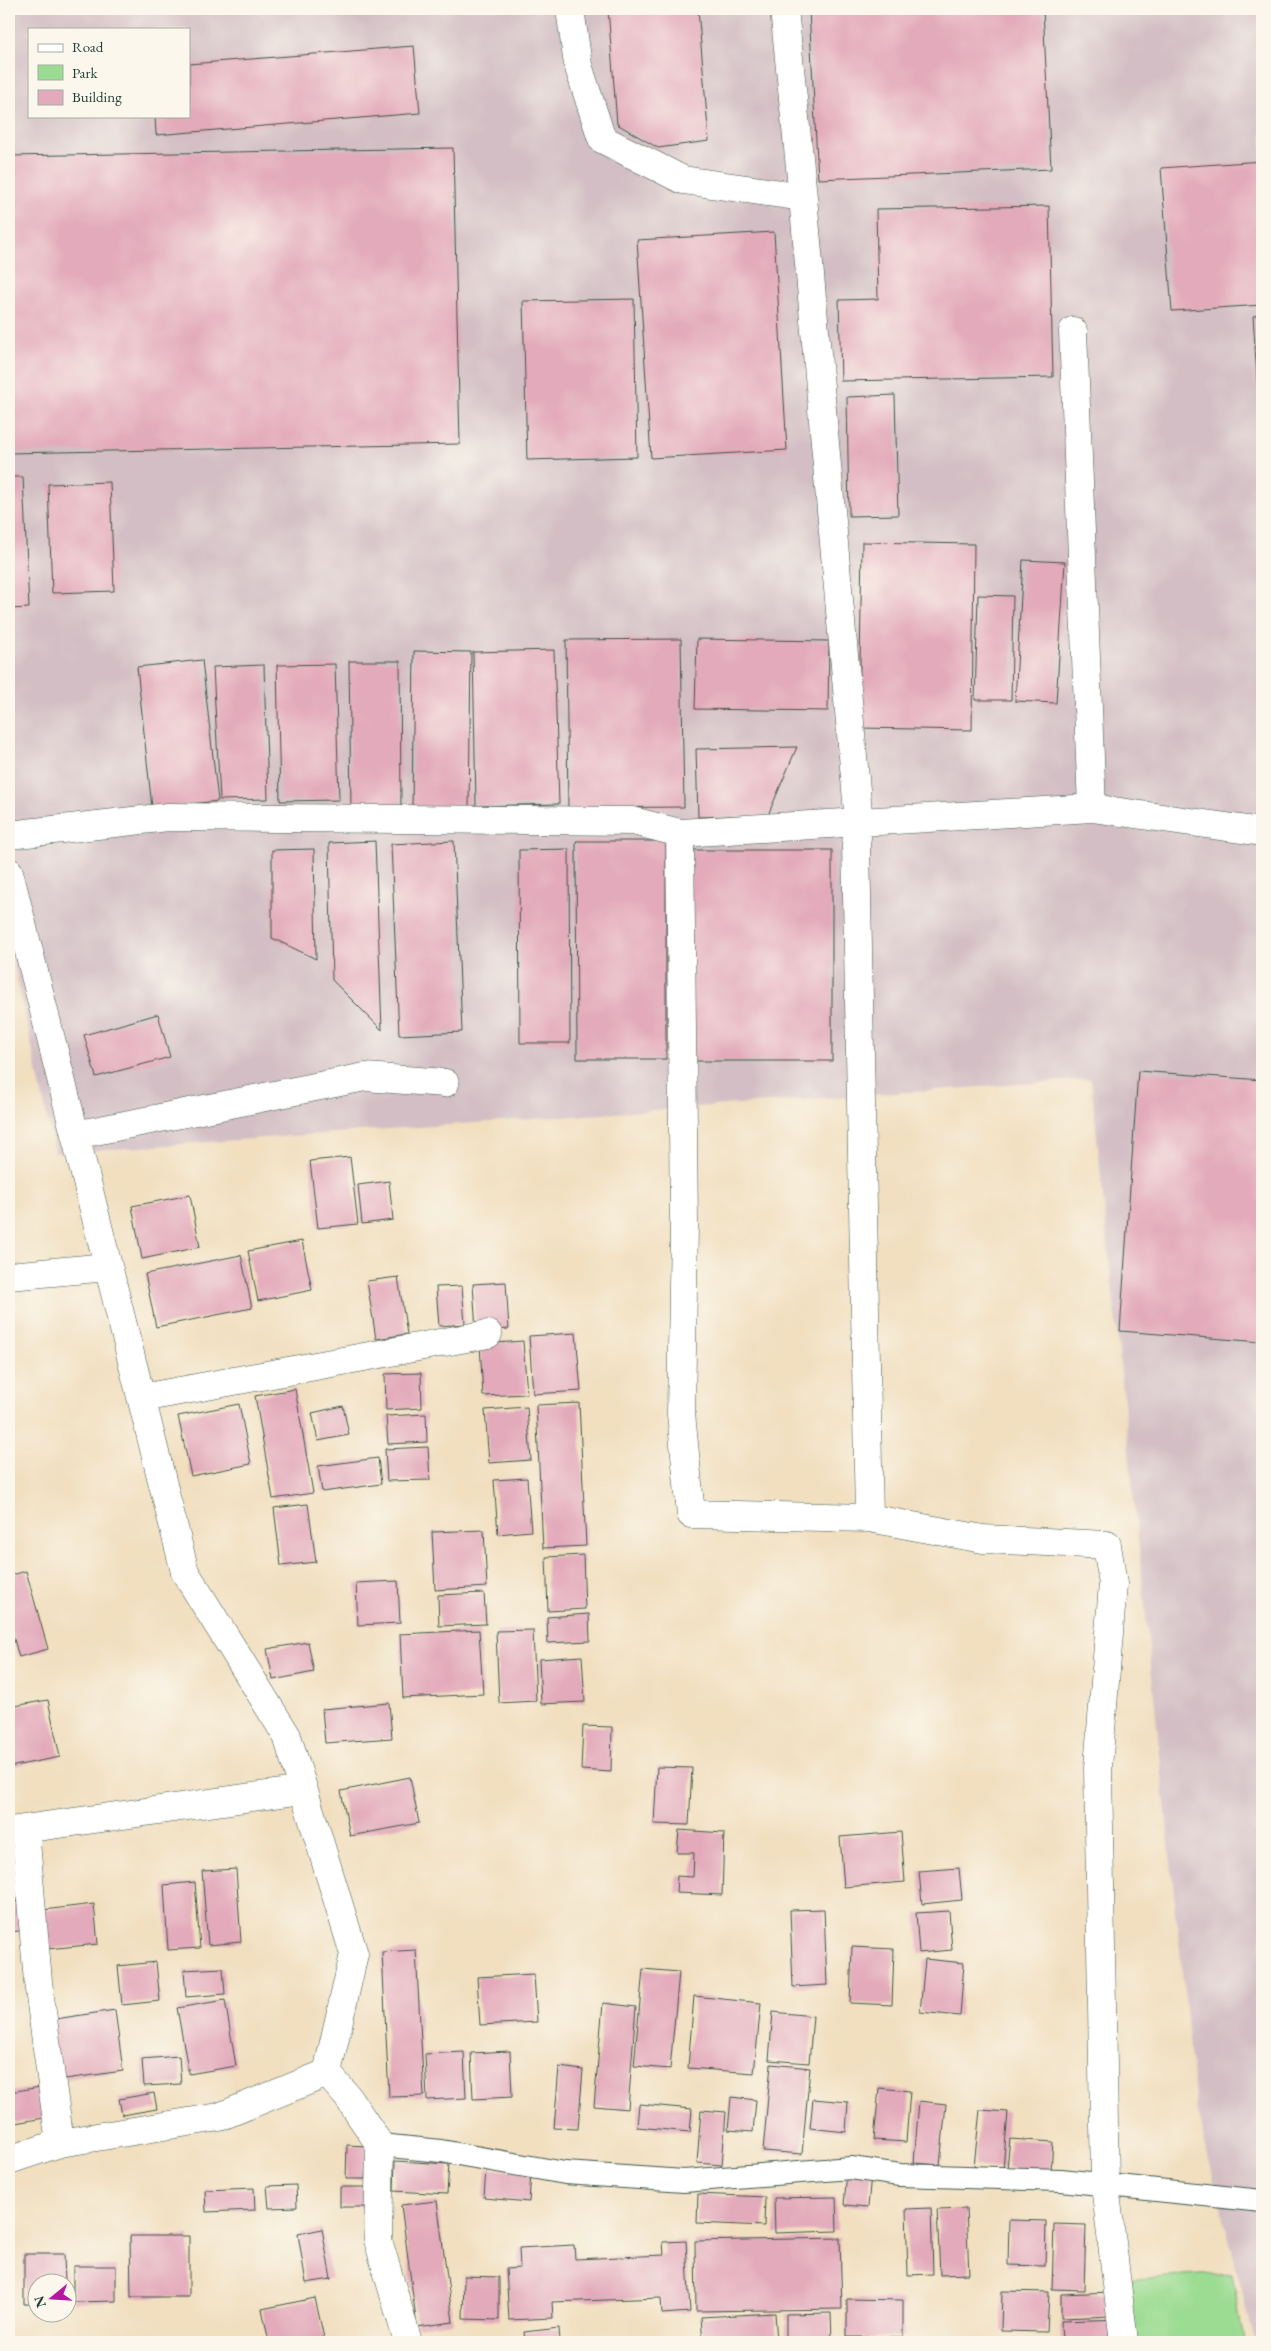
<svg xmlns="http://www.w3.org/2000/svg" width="1271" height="2351" font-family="'EB Garamond',serif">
<rect width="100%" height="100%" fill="#fbf7ec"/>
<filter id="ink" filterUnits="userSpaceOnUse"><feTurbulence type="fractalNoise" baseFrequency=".02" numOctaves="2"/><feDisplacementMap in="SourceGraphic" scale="10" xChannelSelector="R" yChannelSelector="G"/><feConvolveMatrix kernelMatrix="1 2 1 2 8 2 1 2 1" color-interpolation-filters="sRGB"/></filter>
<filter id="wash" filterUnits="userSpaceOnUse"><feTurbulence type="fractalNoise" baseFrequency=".0096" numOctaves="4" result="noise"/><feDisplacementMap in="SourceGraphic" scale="20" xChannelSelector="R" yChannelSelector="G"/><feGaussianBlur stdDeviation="1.12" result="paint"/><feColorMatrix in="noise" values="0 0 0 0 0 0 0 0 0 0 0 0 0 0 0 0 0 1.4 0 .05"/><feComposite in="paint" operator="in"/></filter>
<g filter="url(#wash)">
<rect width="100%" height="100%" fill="#f1dfc0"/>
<!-- industrial -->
<path fill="#d2bec4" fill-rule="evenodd" d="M9 9H1262V2342H1255L1196 2108 1091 1079 55 1153 9 942ZM29 29H189V116H29Z"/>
<!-- green -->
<path fill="#9cdc92" stroke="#5e8c63" d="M1232 2273 1244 2342H1122L1119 2280Z"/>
<g id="blocks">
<!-- building -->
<path fill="#e3aabb" d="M608 9H698L709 141 658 148 617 124Z
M809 9H1043L1051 169 818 179Z
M414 46 420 113 156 135 155 116H189V64Z
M453 148 460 444 9 453V156Z
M1262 161V305L1172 311 1161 168Z
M1049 206 1053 377 841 381 839 300 878 299 876 209Z
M774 232 787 450 651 458 637 240Z
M634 299 637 457 527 460 523 301Z
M1262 315V424H1260L1253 316Z
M895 395 898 515 849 516 847 397Z
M9 477H23L29 608 9 609Z
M110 482 114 591 52 593 48 484Z
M862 542 974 544 972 730 859 728Z
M1023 560 1065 562 1056 703 1015 701Z
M978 595 1013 596 1011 700H975Z
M681 639 684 807 568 808 566 640Z
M697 639 829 641 828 711 695 709Z
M554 650 559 804 476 806 473 652Z
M414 651 471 652 469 810 412 809Z
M202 660 218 801 152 808 137 667Z
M349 661H400L401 807H351Z
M335 664 339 800 280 801 277 665Z
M264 665 268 799 220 800 213 667Z
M797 747 768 815 698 817 696 749Z
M375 841 382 1030 332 980 329 843Z
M454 841 462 1032 399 1035 391 844Z
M576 841H666V1059H577Z
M314 849 316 959 272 938V850Z
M569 849 570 1043H520L519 850Z
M684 850H832V1061H685Z
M158 1014 170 1057 96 1077 84 1035Z
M1138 1071 1262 1080V1342L1120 1331Z
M350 1157 358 1224 318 1228 310 1161Z
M389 1181 393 1220 362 1224 358 1185Z
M190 1195 200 1247 142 1259 132 1206Z
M302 1241 312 1290 258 1301 248 1251Z
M241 1255 252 1308 156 1327 145 1274Z
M398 1277 407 1334 376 1339 367 1281Z
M506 1282 509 1329 476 1331 473 1284Z
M462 1286 465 1324 439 1326 436 1287Z
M576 1333 581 1391 533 1394 529 1336Z
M523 1341 527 1394 483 1396 480 1344Z
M421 1373 422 1408 386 1410 385 1374Z
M295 1389 313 1493 273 1499 255 1396Z
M579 1403 586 1546 543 1548 536 1405Z
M239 1404 251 1464 191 1476 178 1416Z
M343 1406 349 1435 318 1441 312 1413Z
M527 1407 531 1460 489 1463 485 1410Z
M426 1414 427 1442 388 1444 386 1416Z
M428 1447 430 1480 387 1481 385 1449Z
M378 1458 381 1484 322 1492 318 1466Z
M527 1478 531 1531 498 1534 494 1480Z
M308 1504 316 1562 281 1566 274 1508Z
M484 1530 487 1587 435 1590 432 1532Z
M583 1555 585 1609 548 1611 546 1557Z
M26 1571 48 1649 19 1657 9 1622V1576Z
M398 1581 400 1623 358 1625 356 1583Z
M484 1593 486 1624 439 1626 438 1595Z
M589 1614 590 1641 548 1643 547 1617Z
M479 1630 483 1694 403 1698 400 1634Z
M533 1630 536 1701 499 1703 496 1631Z
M308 1642 314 1672 273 1680 267 1649Z
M582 1656 585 1702 541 1704 539 1659Z
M48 1700 60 1757 9 1767V1707Z
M389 1703 392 1738 325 1743 322 1709Z
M583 1726 612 1727 611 1772 581 1770Z
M657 1767 692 1768 689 1825 654 1824Z
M410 1777 419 1823 350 1836 341 1791Z
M679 1830 724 1833 722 1895 676 1893 677 1876 693 1877 694 1853H677Z
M901 1832 905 1882 844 1887 840 1837Z
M959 1868 962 1900 922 1904 919 1871Z
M236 1869 241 1942 208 1945 202 1871Z
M195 1882 200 1948 168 1950 164 1885Z
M26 1901 29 1930 9 1932V1902Z
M94 1904 98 1944 47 1949 43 1910Z
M824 1909 827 1985 793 1987 790 1910Z
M949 1911 952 1950 919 1953 916 1913Z
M852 1947 894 1949 892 2005 850 2003Z
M416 1950 424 2096 389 2097 382 1952Z
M925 1959 964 1963 960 2016 920 2012Z
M156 1962 160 2001 122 2005 118 1966Z
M223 1968 225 1994 186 1997 184 1970Z
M643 1969 679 1972 670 2069 634 2066Z
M534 1974 537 2022 480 2025 477 1977Z
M694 1996 761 2003 754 2073 688 2068Z
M225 2000 236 2066 189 2074 177 2008Z
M603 2003 636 2007 628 2109 594 2106Z
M115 2010 123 2071 58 2080 49 2020Z
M773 2012 813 2016 809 2063 769 2060Z
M510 2051 512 2097 473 2099 471 2053Z
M464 2052 466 2098 427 2100 425 2054Z
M179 2056 181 2084 144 2086 142 2059Z
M771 2064 810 2068 802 2154 763 2151Z
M559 2067 583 2070 578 2129 554 2128Z
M46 2086 50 2117 15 2123 10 2092Z
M879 2088 910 2091 906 2142 874 2140Z
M154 2093 157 2109 122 2115 119 2099Z
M731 2097 756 2100 753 2132 728 2130Z
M813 2099 848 2102 846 2132 810 2128Z
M919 2101 946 2104 940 2165 914 2163Z
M639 2104 692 2109 690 2132 637 2127Z
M701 2110 726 2112 722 2165 697 2163Z
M980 2110 1008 2112 1003 2169 974 2166Z
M1010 2139 1053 2142 1051 2171 1007 2168Z
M347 2145 367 2146 365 2179H346Z
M395 2161 449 2164 447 2194 394 2191Z
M486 2169 531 2172 529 2202 484 2198Z
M847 2171 871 2174 868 2207 844 2205Z
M296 2185 297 2207 269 2208 267 2186Z
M340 2187H366V2207H340Z
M254 2188 255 2210 206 2212 205 2190Z
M698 2194 765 2197 764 2226 697 2223Z
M836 2197 837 2231 775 2233 774 2198Z
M437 2201 453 2322 417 2327 401 2205Z
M931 2208 933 2274 908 2275 906 2209Z
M966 2209 969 2274 940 2275 937 2210Z
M1009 2220 1046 2221 1045 2266 1008 2265Z
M1054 2224 1086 2225 1084 2290 1052 2289Z
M322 2229 331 2279 306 2283 298 2234Z
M130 2236H189V2297H131Z
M840 2238 842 2309 696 2311 695 2241Z
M686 2241 690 2312 662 2314 661 2298 552 2302 553 2318 509 2320 506 2269 520 2268 519 2248 574 2245 575 2259 664 2255 663 2242Z
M24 2254H64L65 2284H38V2304H24Z
M73 2266H116V2301L73 2302Z
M464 2276 499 2277V2320L463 2319Z
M1002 2291 1049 2292 1047 2332 1001 2331Z
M1112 2292 1113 2316 1061 2318V2294Z
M315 2298 325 2342H269L262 2309Z
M847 2299 903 2300V2337H847Z
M775 2313 777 2342H703L701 2317Z
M831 2313 832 2342H786V2314Z
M1121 2319 1122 2342H1062L1061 2321Z
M559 2328 560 2342H525L524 2332Z"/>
</g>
</g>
<g filter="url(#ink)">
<use href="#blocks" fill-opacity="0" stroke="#3e5549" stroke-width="1"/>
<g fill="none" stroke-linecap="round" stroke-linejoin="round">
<!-- service casing -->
<g stroke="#3e5549" stroke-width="24">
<path id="service" d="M380 2145 441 2151 565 2173 684 2181 851 2168 900 2175 1061 2180 1262 2201"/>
</g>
<!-- minor casing -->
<g stroke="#3e5549" stroke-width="29">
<path id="minor" d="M570 9 578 65 602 139 683 180 803 197 859 823 856 844 869 1518
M784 9 803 197
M1073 331 1092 808
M680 833 684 1225 681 1414 691 1514 869 1518 983 1539 1107 1545 1113 1584 1098 1767 1105 2185 1124 2342
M9 835 168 817 633 821 680 833 1092 808 1262 832
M9 872 185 1572 287 1736 354 1954 327 2073
M75 1135 365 1077 445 1083
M9 1276 108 1267
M142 1398 488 1334
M25 1830 38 1982 60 2143
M9 1831 303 1790
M9 2160 60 2143 219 2117 327 2073 347 2096 380 2145 378 2240 408 2342"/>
</g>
<!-- service -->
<use href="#service" stroke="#fff" stroke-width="22"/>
<!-- minor -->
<use href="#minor" stroke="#fff" stroke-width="28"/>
</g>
</g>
<!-- margin -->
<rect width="1271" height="2351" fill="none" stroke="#fbf7ec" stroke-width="30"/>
<!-- legend -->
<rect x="28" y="28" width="162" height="90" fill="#fbf7ec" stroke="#a3ada2"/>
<rect x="38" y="44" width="25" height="8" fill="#ffffff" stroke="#a3ada2"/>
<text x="72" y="52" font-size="15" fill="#1f3d34">Road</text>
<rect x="38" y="65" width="25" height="15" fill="#9cdc92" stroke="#a3ada2"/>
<text x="72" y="78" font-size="15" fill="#1f3d34">Park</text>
<rect x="38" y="90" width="25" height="15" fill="#e3aabb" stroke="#a3ada2"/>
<text x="72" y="102" font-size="15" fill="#1f3d34">Building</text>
<!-- north arrow -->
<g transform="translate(52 2298) rotate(252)"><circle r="24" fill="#fbf7ec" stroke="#a3ada2"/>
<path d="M0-4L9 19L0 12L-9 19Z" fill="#b5179e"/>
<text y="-8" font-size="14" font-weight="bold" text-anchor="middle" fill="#1f3d34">N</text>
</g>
</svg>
